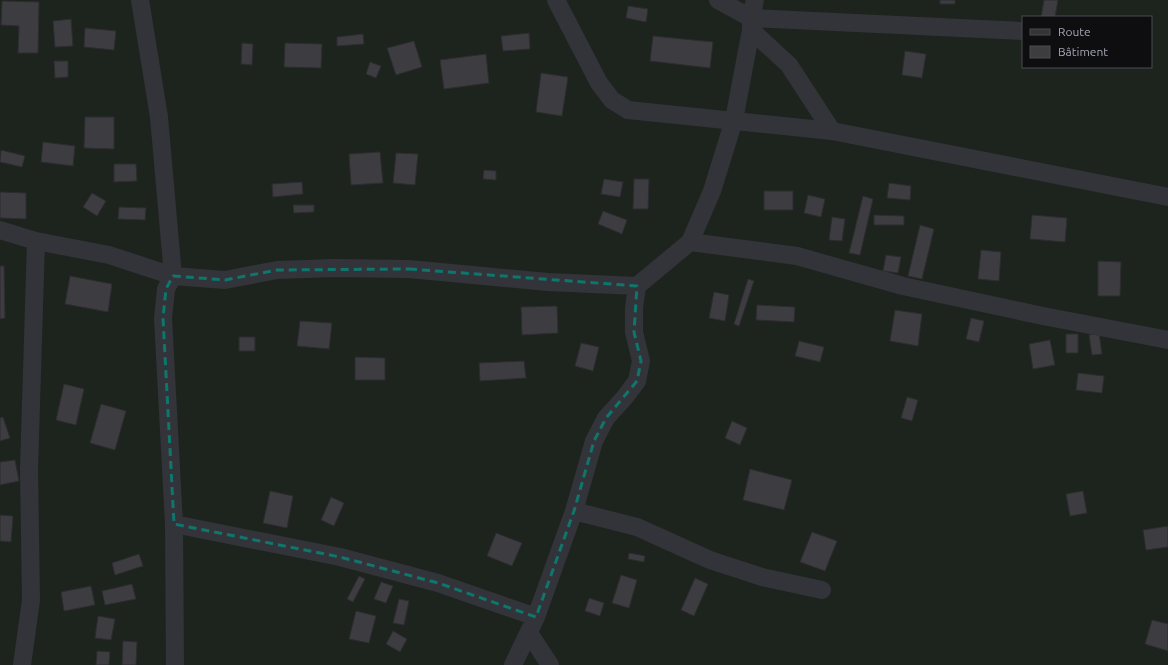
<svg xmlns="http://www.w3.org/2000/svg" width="1168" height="665" font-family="Ubuntu,sans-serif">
<rect width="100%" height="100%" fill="#131214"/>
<!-- grass -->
<path fill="#1d241e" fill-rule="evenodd" d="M0 0H1168V665H0ZM1023 17H1151V67H1023Z"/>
<!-- building -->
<path fill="#3d3c41" stroke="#2d2c30" d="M940 0H955V4H940Z
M1044 0H1058L1055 17H1041Z
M2 1 39 2 38 53H18L19 26 1 25Z
M628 6 648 9 646 22 626 18Z
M71 19 73 46 55 47 53 21Z
M85 28 116 31 114 50 84 47Z
M529 33 530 49 503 51 501 36Z
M363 34 364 44 337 46V37Z
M653 36 713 42 710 68 650 61Z
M414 41 422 67 396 75 387 48Z
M242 43 253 44 252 65 241 64Z
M285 43 322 44 321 68 284 67Z
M905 51 926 54 922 78 902 75Z
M486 54 489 83 444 89 440 60Z
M54 61H68V77L55 78Z
M370 62 381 66 376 78 366 74Z
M541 73 568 77 562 116 536 112Z
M85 117H114V149L84 148Z
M43 142 75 146 73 166 41 162Z
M1 150 25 156 22 167 0 162Z
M380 152 383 183 351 185 349 154Z
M396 153 418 154 415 185 393 183Z
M114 164H136L137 181 114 182Z
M484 170 496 171V180L483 179Z
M604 179 623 182 620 197 601 194Z
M634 179H649L648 209H633Z
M302 182 303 194 273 197 272 184Z
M889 183 911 186 910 200 887 198Z
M764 191H793V210H764Z
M0 192 26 193V219L0 218Z
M92 193 106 201 97 216 83 207Z
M808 195 825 199 821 217 804 213Z
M863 196 873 199 860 255 849 253Z
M293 205H314V212L294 213Z
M119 207 146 208 145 220 118 219Z
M603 211 627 220 622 234 598 224Z
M874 215 904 216V225H874Z
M1032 215 1067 218 1065 242 1030 239Z
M832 217 845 219 842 241 829 240Z
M920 225 934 229 922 279 908 276Z
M981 250 1001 252 999 281 978 279Z
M886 255 901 257 898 273 883 271Z
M1098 261 1121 262 1120 296H1098Z
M0 266H4L5 318 0 319Z
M70 276 112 284 108 312 65 304Z
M748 279 754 281 739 326 734 324Z
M714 292 729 295 725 321 709 318Z
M757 305 795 307 794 322 756 320Z
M557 306 558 333 522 335 521 307Z
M895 310 922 314 918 346 890 341Z
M971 318 984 321 979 342 966 339Z
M300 321 332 323 329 349 297 346Z
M1099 333 1102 354 1092 355 1089 335Z
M1066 334H1078V353H1066Z
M239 337H255V351H239Z
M1050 340 1055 365 1033 369 1029 344Z
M799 341 824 347 820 362 795 356Z
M581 343 599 347 593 371 575 366Z
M355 357 385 358V380H355Z
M524 361 526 378 480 381 479 363Z
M1078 373 1104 376 1102 393 1076 390Z
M64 384 84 389 76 425 56 420Z
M907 397 918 400 912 421 901 418Z
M101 404 126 411 115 450 90 443Z
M3 417 10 438 0 441V418Z
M732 421 747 428 740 445 725 438Z
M15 460 19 481 0 485V462Z
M750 469 792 480 784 510 743 500Z
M270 491 293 496 287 528 263 523Z
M1083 491 1087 513 1070 516 1066 494Z
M331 497 344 503 334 526 321 520Z
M0 515 13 516 11 542 0 541Z
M1168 526V547L1146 550 1143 530Z
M812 532 837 541 825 571 800 562Z
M496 533 522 543 512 566 487 556Z
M629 553 645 556 644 562 628 559Z
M139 554 143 566 115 575 112 563Z
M621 575 637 580 629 608 612 603Z
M359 576 365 579 353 602 347 599Z
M695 578 708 584 694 616 681 610Z
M381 582 393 586 386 603 374 599Z
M132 584 136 599 105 605 102 591Z
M91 586 95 605 64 611 61 592Z
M589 598 604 603 600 616 585 611Z
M399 599 409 601 404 625 393 623Z
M356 611 376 616 369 643 349 639Z
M98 616 115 619 111 640 95 638Z
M1152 620 1168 624V651L1145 644Z
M393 631 407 639 400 652 386 644Z
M123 641 137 642 136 665H122Z
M97 651 110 652 109 665H96Z"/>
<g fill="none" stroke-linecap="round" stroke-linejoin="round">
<!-- minor -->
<path stroke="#333439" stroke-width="18" d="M140 0 159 117 173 276 166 289 163 318 174 524 175 665
M556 0 599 83 612 100 628 110 832 131 1168 197
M718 0 751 18 1023 31
M751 30 789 65 832 131
M0 230 36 241 109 255 173 276 225 280 277 270 334 268 409 269 548 282 637 286
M690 242 797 256 903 286 1043 316 1168 340
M574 511 637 527 710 560 762 577 822 590
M174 524 340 557 438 583 536 617
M529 633 550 665
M22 665 31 600 29 469 36 241
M513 665 536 617 574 511 594 441 606 418 625 397 637 381 641 361 634 332V308L637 286 690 242 712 191 734 120 751 30V18L755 0"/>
</g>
<!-- marked area -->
<path fill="none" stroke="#0f766e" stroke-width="3" stroke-dasharray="8 5" stroke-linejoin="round" d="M409 269 637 286 634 332 641 361 637 381 606 418 594 441 574 511 536 617 438 583 340 557 174 524 163 318 166 289 173 276 225 280 277 270Z"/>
<!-- legend -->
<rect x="1022" y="16" width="130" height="52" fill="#0e0d0f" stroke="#4a4b51"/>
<rect x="1030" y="29" width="20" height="6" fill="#333439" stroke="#4a4b51"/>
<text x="1058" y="36" font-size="12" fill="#a4a7b5">Route</text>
<rect x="1030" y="46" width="20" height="12" fill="#3d3c41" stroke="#4a4b51"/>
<text x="1058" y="56" font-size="12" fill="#a4a7b5">Bâtiment</text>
</svg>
